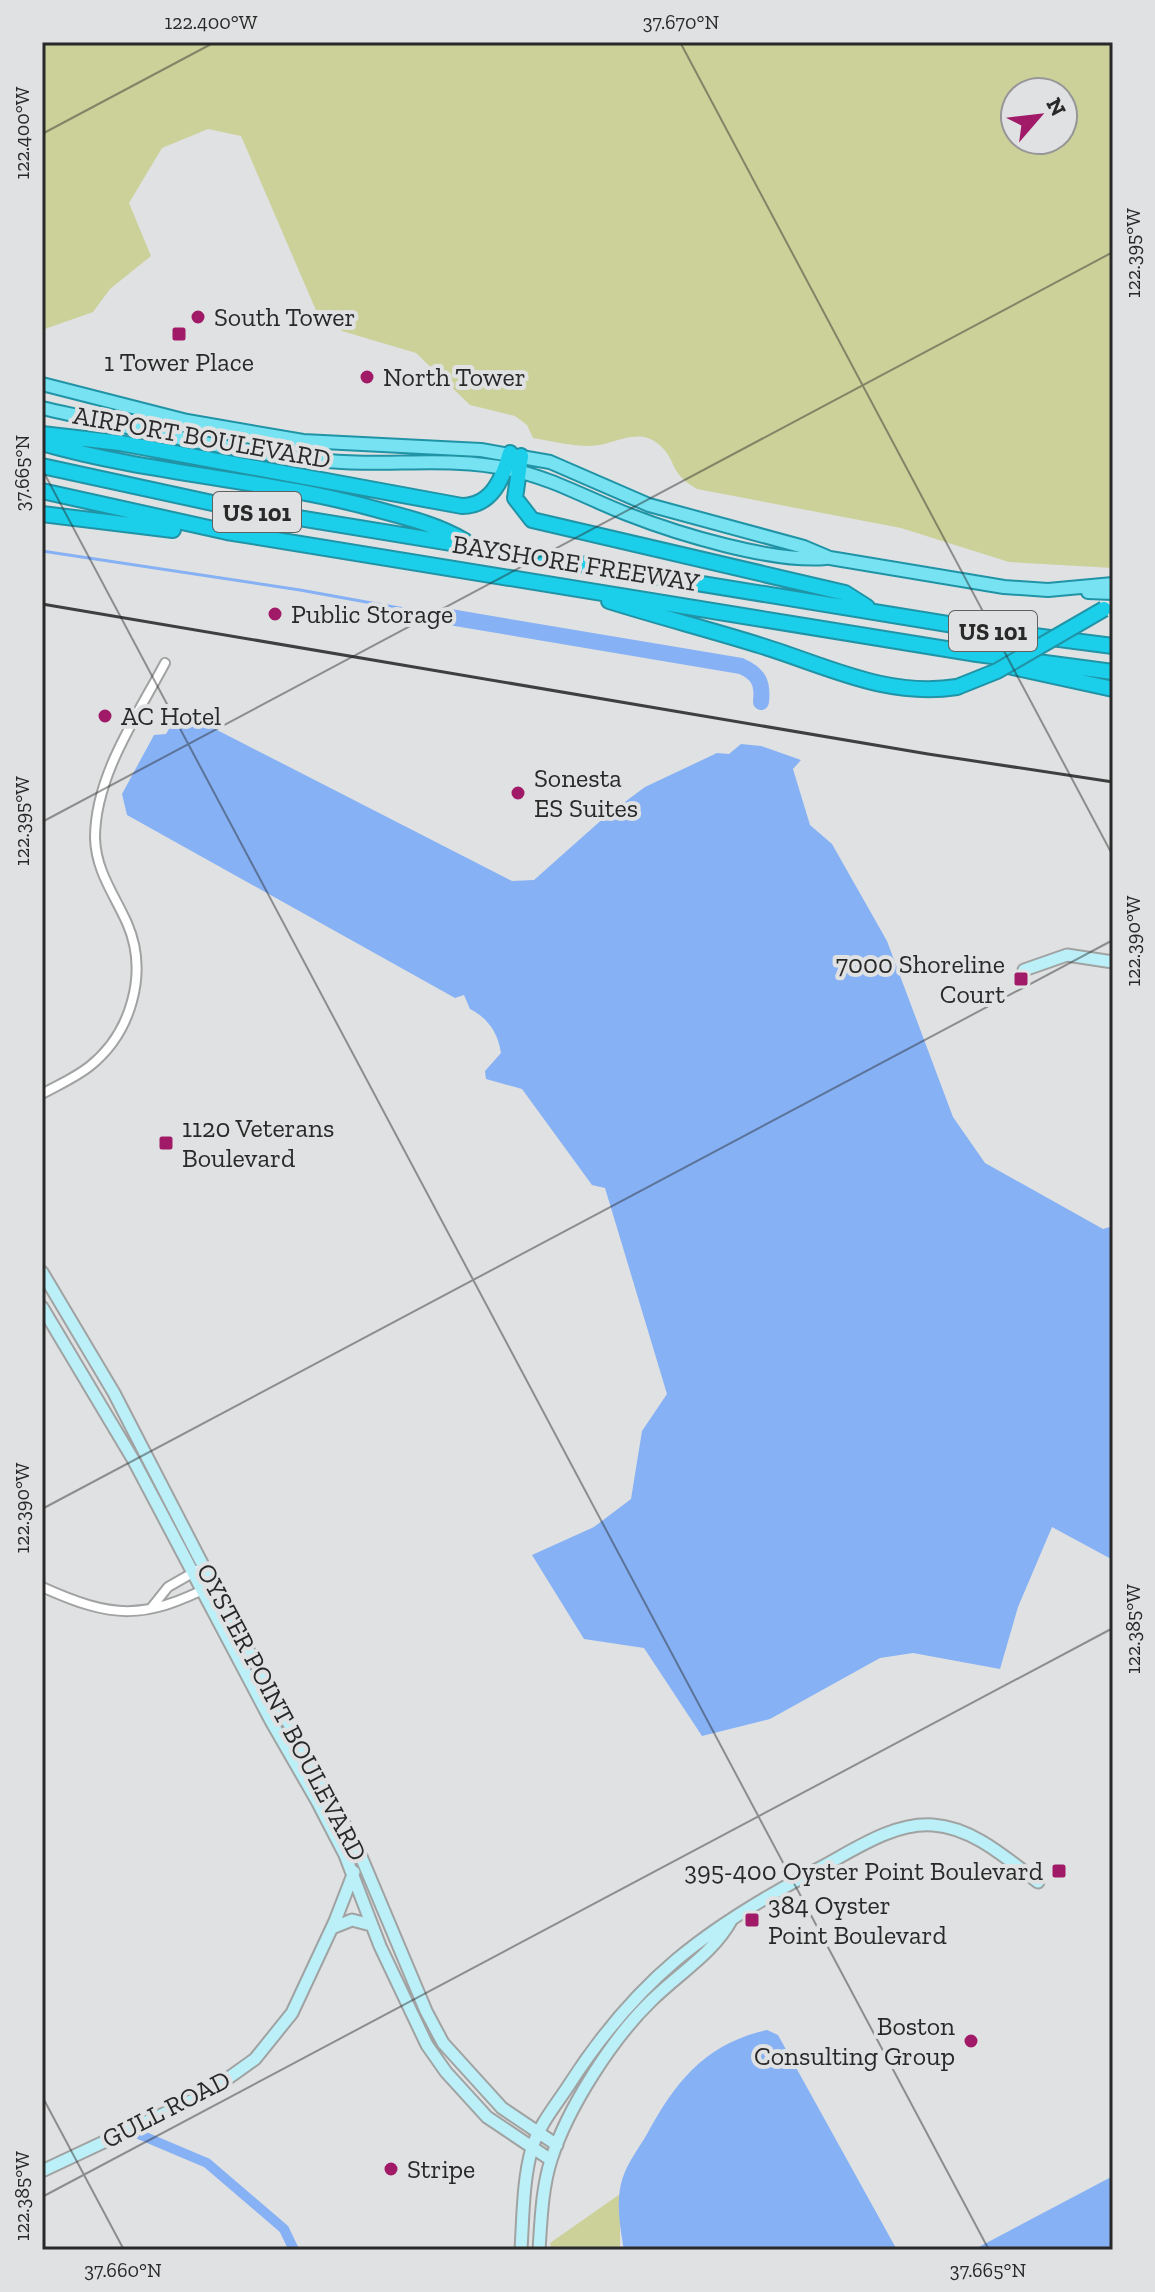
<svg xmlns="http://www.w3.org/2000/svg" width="1155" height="2292" font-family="'Zilla Slab',serif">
<rect width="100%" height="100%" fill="#e0e1e2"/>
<!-- green -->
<path fill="#ccd19a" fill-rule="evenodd" d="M42 42H1113V568L1009 562 901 528 697 489C667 472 678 459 657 443 636 427 612 446 590 446 571 446 551 441 533 438L527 425 515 416 470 405 416 353 342 331 318 315 241 136 208 129 162 148 129 203 151 256 110 289 93 312 42 330ZM1015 92H1063V140H1015Z
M620 2194V2250H552L550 2243Z"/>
<!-- water -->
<path fill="#86b1f5" d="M180 711 512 881 534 880 606 816 645 787 717 753 729 754 741 744 761 746 801 760 793 769 810 825 832 844 887 941 953 1117 985 1163 1103 1229 1113 1226V1560L1052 1527 1018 1607 1000 1669 913 1653 880 1658 770 1719 702 1736 644 1648 584 1639 532 1555 594 1527 631 1499 642 1431 667 1394 605 1188 592 1185 522 1089 486 1079 485 1071 501 1053C498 1033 488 1018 470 1009L464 995 455 998 127 815 122 794 154 735 166 734Z
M767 2030 778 2035 897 2250H624C620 2227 615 2199 623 2177 628 2162 639 2148 647 2134 676 2081 705 2044 767 2030Z
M1113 2176V2250H973Z"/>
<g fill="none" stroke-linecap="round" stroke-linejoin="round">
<!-- stream -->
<path stroke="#86b1f5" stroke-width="3" d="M42 551 300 590 438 615"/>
<!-- canal -->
<path stroke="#86b1f5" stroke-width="10" d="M126 2136 136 2133 207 2163 284 2229 294 2250"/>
<!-- river -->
<path stroke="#86b1f5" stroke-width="16" d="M438 615 741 666C759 674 763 683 761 702"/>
<!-- street casing -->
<g stroke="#a1a2a2" stroke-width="12">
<path id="street" d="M42 1094C58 1085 75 1078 90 1066 131 1033 149 973 127 923 114 894 96 871 95 838 95 776 137 716 165 663
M42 1587C113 1619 143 1620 213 1585
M152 1607 168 1587 203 1567"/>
</g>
<!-- secondary casing -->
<g stroke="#a1a2a2" stroke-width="15">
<path id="secondary" d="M1024 970 1067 955 1113 962
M42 1272 114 1393 226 1610 357 1847 426 2011 443 2043 502 2108 557 2145
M42 1307 134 1461 271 1721 317 1801 345 1855 380 1946 427 2045 446 2072 487 2117 551 2160
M332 1928 352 1920 371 1925
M42 2171 206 2094 255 2059 292 2013 335 1921 354 1872
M521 2250C523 2217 523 2179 532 2148 539 2125 556 2105 569 2085 637 1979 706 1928 816 1870 851 1852 892 1822 933 1825 974 1828 1007 1859 1038 1882
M539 2250C541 2220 542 2188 551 2160 568 2107 612 2039 651 2001 679 1973 713 1954 732 1919"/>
</g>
<!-- primary casing -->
<g stroke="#2094a6" stroke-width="16">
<path id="primary" d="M42 384 187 421 303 441 481 450 550 462 649 505 804 547 830 558 1004 587 1048 590 1113 584
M42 408C136 429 231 452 328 461 388 467 448 456 509 469 552 478 586 498 627 514 678 534 773 563 826 558
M1088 592 1113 593"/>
</g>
<!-- highway casing -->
<g stroke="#2094a6" stroke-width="18">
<path id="highway" d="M42 434 120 443 462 506C492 506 503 478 510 453
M42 443C153 475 268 479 379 510 409 518 438 525 465 541
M521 456 515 498 532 520 845 593 867 607
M42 466 231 507 966 627 1113 646
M42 491 227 532 977 654 1113 672
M42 514 173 530
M609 601C660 617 711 630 762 646 827 666 887 698 957 687
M1008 666 1113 689"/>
</g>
<!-- street -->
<use href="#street" stroke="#fff" stroke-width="8"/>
<!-- secondary -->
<use href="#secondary" stroke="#bbf0f9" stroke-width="11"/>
<!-- primary -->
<use href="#primary" stroke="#76e2f2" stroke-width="12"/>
<!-- highway -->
<use href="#highway" stroke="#1bceea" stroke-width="14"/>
<!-- rail -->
<path stroke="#3f3f40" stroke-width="3" d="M42 604 928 754 1113 782"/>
<!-- highway-bridge casing -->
<g stroke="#2094a6" stroke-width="18" stroke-linecap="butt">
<path id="highway-bridge" d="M957 687 997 671 1104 609"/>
</g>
<!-- highway-bridge -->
<use href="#highway-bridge" stroke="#1bceea" stroke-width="14"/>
</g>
<!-- ticks -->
<path fill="none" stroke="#292929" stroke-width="2" stroke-opacity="0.45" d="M680 42 1113 856M42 134 215 42M42 469 989 2250M42 822 1113 252M42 1509 1113 940M42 2096 124 2250M42 2197 1113 1628"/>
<!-- markers -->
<g fill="#a01a68" stroke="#e0e1e2" stroke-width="3">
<circle cx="198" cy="317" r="8"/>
<rect x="171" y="326" width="16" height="16" rx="4"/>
<circle cx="367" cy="377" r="8"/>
<circle cx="275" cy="614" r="8"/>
<circle cx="105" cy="716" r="8"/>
<circle cx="518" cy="793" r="8"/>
<rect x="1013" y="971" width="16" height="16" rx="4"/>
<rect x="158" y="1135" width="16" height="16" rx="4"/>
<rect x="1051" y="1863" width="16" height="16" rx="4"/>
<rect x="744" y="1912" width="16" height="16" rx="4"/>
<circle cx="971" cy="2041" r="8"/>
<circle cx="391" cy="2169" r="8"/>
</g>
<g text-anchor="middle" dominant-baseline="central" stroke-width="8" stroke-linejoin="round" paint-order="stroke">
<!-- shield labels -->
<g fill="#e0e1e2" stroke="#606060" stroke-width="2">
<rect x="213" y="492" width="88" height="40" rx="6"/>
<rect x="949" y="611" width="88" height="40" rx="6"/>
</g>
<g font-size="24" font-weight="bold" fill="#292929">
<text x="257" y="512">US 101</text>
<text x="993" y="631">US 101</text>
</g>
<!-- poi labels -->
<g font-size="26" fill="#292929" stroke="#e0e1e2" text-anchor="start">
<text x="214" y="317">South Tower</text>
<text x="179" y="362" text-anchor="middle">1 Tower Place</text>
<text x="383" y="377">North Tower</text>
<text x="291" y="614">Public Storage</text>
<text x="121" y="716">AC Hotel</text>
<text x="534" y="778">Sonesta<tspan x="534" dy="30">ES Suites</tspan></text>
<text x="1005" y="964" text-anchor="end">7000 Shoreline<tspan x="1005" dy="30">Court</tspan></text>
<text x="182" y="1128">1120 Veterans<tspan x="182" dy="30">Boulevard</tspan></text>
<text x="1043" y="1871" text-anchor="end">395-400 Oyster Point Boulevard</text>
<text x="768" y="1905">384 Oyster<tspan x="768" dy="30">Point Boulevard</tspan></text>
<text x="955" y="2026" text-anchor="end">Boston<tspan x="955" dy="30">Consulting Group</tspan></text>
<text x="407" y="2169">Stripe</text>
</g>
<!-- street labels -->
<g font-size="26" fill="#292929" stroke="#e0e1e2">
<text transform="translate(202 437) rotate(10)">AIRPORT BOULEVARD</text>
<text transform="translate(576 563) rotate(9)">BAYSHORE FREEWAY</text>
<text transform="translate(282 1712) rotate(62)">OYSTER POINT BOULEVARD</text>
<text transform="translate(166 2109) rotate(-27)">GULL ROAD</text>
</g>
</g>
<!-- border -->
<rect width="1155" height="2292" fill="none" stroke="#e0e1e2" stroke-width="88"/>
<!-- north arrow -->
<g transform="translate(1039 116) rotate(62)"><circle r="38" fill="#e0e1e2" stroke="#979798" stroke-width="2"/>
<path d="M0-6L14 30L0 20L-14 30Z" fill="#a01a68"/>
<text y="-12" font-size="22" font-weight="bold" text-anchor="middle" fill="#292929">N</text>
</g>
<rect x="44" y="44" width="1067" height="2204" fill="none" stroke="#292929" stroke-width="3"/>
<g font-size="20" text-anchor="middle" fill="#292929">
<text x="211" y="29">122.400°W</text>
<text x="681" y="29">37.670°N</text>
<text transform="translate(22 133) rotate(-90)" y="7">122.400°W</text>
<text transform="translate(1133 253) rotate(-90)" y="7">122.395°W</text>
<text transform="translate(22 473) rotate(-90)" y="7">37.665°N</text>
<text transform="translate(22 821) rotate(-90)" y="7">122.395°W</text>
<text transform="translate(1133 941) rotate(-90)" y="7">122.390°W</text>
<text transform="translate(22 1508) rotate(-90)" y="7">122.390°W</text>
<text transform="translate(1133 1629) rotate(-90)" y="7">122.385°W</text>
<text transform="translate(22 2196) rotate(-90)" y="7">122.385°W</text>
<text x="123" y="2277">37.660°N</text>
<text x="988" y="2277">37.665°N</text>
</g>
</svg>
